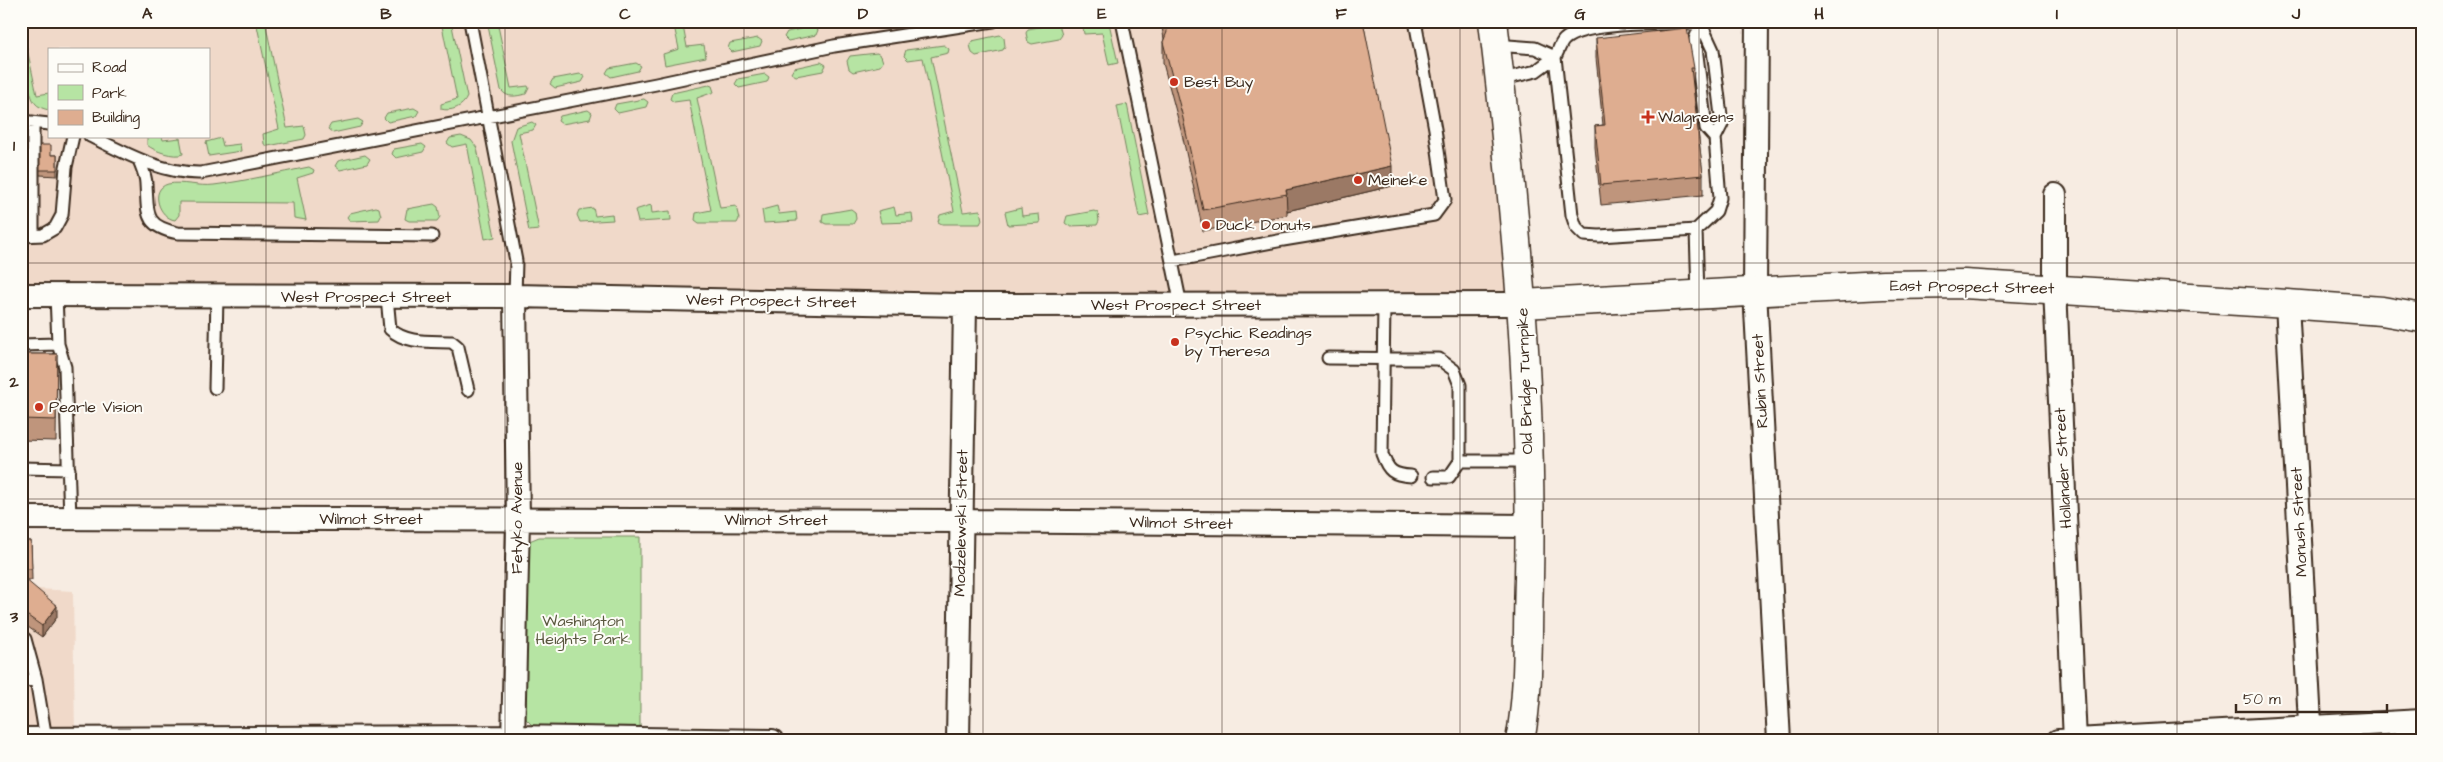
<svg xmlns="http://www.w3.org/2000/svg" width="2443" height="762" font-family="'Architects Daughter',sans-serif">
<rect width="100%" height="100%" fill="#f7ece2"/>
<filter id="ink" filterUnits="userSpaceOnUse"><feTurbulence type="fractalNoise" baseFrequency=".02" numOctaves="2"/><feDisplacementMap in="SourceGraphic" scale="10" xChannelSelector="R" yChannelSelector="G"/><feConvolveMatrix kernelMatrix="1 2 1 2 8 2 1 2 1" color-interpolation-filters="sRGB"/></filter>
<g filter="url(#ink)">
<!-- built -->
<path fill="#f0d9c9" fill-rule="evenodd" d="M21 21H1493L1522 304 21 295ZM49 49H209V136H49Z
M21 588 73 591 75 739 21 741Z"/>
<!-- green -->
<path fill="#b6e4a3" stroke="#788760" d="M21 21 37 95 49 93V110C44 109 38 107 35 103 26 92 21 37 21 21Z
M256 21H265L287 128 304 126 306 135 304 139 268 146 264 144 263 134 279 129Z
M441 21H451L467 97C463 107 451 112 441 109V104L457 99Z
M487 21H497L511 88 528 86 529 88 526 94C516 96 508 99 501 90Z
M673 21H682L687 47 704 45 706 57 665 65 663 54 679 49Z
M1082 21 1109 23 1118 63 1109 65 1102 33 1084 34Z
M1056 24 1059 25 1062 35 1059 39 1032 44 1028 42 1026 33 1028 29Z
M814 26 818 30 816 35 788 41 784 37 787 32Z
M1000 35 1004 38 1005 46 1003 50 976 56 972 53 970 45 972 41Z
M758 38 762 41 760 46 732 52 728 48 730 43Z
M944 45 949 49 948 53 931 57 963 212 980 210 982 220 980 224H942L938 222 940 215 954 211 923 58 908 60 904 56 906 50Z
M877 53 881 56 883 62 880 66 853 72 849 69 847 61 850 56Z
M821 62 826 65 823 71 796 76 791 73 794 68Z
M636 63 641 66 638 71 611 77 606 73 609 68Z
M580 74 585 77 582 82 555 88 550 84 553 79Z
M765 74 769 77 767 82 739 88 735 84 738 79Z
M709 85 712 86 714 92 697 98 720 208 736 206 739 219 737 223H699L695 220 696 213 711 210 689 100 674 102 670 99 672 93Z
M644 99 648 102 646 107 618 113 614 109 616 104Z
M1127 104 1149 215 1139 217 1117 106Z
M414 108 419 111 416 116 388 122 384 118 387 113Z
M588 110 592 113 590 119 562 124 558 121 560 116Z
M358 119 363 122 360 127 333 133 328 129 331 124Z
M532 122 536 125 533 130 519 133 539 230 529 231 511 141 516 127Z
M147 136H162L163 140 180 138 183 154C174 158 154 151 147 145Z
M461 136 471 140 477 148 495 237 485 239 467 144 452 147 447 143 450 138Z
M221 138 223 146 240 144 241 151 209 156 206 142Z
M422 144 426 147 423 152 396 158 392 154 394 149Z
M365 155 370 159 367 164 340 170 335 166 338 161Z
M309 167 314 170 313 173 297 178 306 220 294 218 293 203 179 202V215L175 220C159 218 149 189 168 184 182 181 199 187 214 185 246 181 278 173 309 167Z
M434 204 438 207 440 217 437 221H409L405 219 407 209Z
M651 205 652 213 670 211 671 220 638 222 635 210Z
M777 206 779 214 796 212 797 221 764 223 762 210Z
M376 207 379 208 381 216 379 220 350 221 347 217 350 213Z
M894 207 896 215 912 213 913 222 881 223 878 211Z
M593 208 595 216 612 214 613 220 580 222 577 215 579 210Z
M1021 208 1022 216 1039 214 1040 223 1008 225 1005 212Z
M851 209 855 212 856 219 853 224H826L822 222 823 214Z
M1094 211 1098 213 1099 221 1097 225 1069 226 1065 223 1067 216Z
M539 537H640V728L536 729 526 719 527 542Z"/>
<g fill="none" stroke-linecap="round" stroke-linejoin="round">
<!-- service casing -->
<g stroke="#3b2a1e" stroke-width="15">
<path id="service" d="M470 21 516 261 515 296
M1122 21 1181 305
M1700 21 1701 24 1695 39 1706 128 1715 138 1720 198 1716 211 1696 230 1599 236 1584 235 1576 227 1572 215 1555 57C1558 52 1560 44 1564 40 1584 20 1671 24 1701 24
M1701 24 1713 50 1722 124 1715 138
M1495 45 1535 48 1555 57 1536 71 1499 80
M21 121 49 124
M90 136C125 153 162 174 201 173L656 84 834 46 993 21
M139 160C142 168 146 176 146 184 148 213 143 226 178 233L432 236
M1696 230 1698 295
M33 235V122
M21 236 43 235 55 228 62 215 66 167 73 136
M1173 261 1283 240 1434 215 1445 200 1435 129 1415 21
M56 295 58 344 65 367 70 519
M387 297 390 329C406 344 430 341 452 342L458 347 468 390
M1384 305 1382 454C1388 471 1393 475 1411 476
M21 345 58 344
M1328 358 1439 359 1454 370 1460 385V461H1528
M215 388 217 296
M21 468 69 469
M1433 477H1449L1460 461
M21 636 25 639 36 679 46 739
M21 682 36 679"/>
</g>
<!-- minor casing -->
<g stroke="#3b2a1e" stroke-width="26">
<path id="minor" d="M1757 21 1755 291 1779 741
M2055 195V288L2075 741
M21 295 515 296 961 305 1522 304
M2287 304 2311 741
M21 518 961 521 1530 526
M21 739 513 737 772 741
M513 741 518 519 515 296
M958 741 965 305
M2058 741 2422 721"/>
</g>
<!-- tertiary casing -->
<g stroke="#3b2a1e" stroke-width="31">
<path id="tertiary" d="M1493 21C1515 207 1533 392 1529 579 1527 633 1530 688 1520 741
M1522 304 1883 285 1964 284 2287 304 2382 311 2422 318"/>
</g>
<!-- service -->
<use href="#service" stroke="#fdfcf7" stroke-width="11"/>
<!-- minor -->
<use href="#minor" stroke="#fdfcf7" stroke-width="22"/>
<!-- tertiary -->
<use href="#tertiary" stroke="#fdfcf7" stroke-width="28"/>
</g>
<!-- wall -->
<path fill="#bf957c" stroke="#3b2a1e" d="M1161 21H1363L1392 186 1287 211V215L1203 231 1182 134 1163 63V42L1164 39Z
M1596 38 1694 68 1693 88 1703 175V195L1601 205 1595 147V126L1603 125 1596 58Z
M21 136H26V175H21Z
M40 145 51 155H57V176L40 175Z
M21 354H57L56 441 21 440Z
M21 541H31L32 580H25L57 617 42 637 21 622V584L25 580H21Z"/>
<!-- shaded-wall -->
<path fill="#9b7965" stroke="#3b2a1e" d="M1392 166V186L1287 211 1286 190Z
M57 606V617L42 637V626Z"/>
<!-- building -->
<path fill="#dead90" stroke="#3b2a1e" d="M1165 21H1363L1392 166 1286 190 1287 194 1203 210 1182 114 1163 42 1167 32Z
M1687 28 1694 68H1691L1703 175 1601 185 1595 126 1605 125 1596 38Z
M21 136H26V161H21Z
M40 145H51V155H57V170H40Z
M21 354H57L56 420 21 419Z
M21 541H31L32 569H21Z
M25 579 57 606 42 626 21 611V584Z"/>
</g>
<!-- grid -->
<path fill="none" stroke="#3b2a1e" stroke-width="1" stroke-opacity="0.55" d="M266 21V741M505 21V741M744 21V741M983 21V741M1222 21V741M1460 21V741M1699 21V741M1938 21V741M2177 21V741M21 263H2422M21 499H2422"/>
<!-- markers -->
<g fill="#c8321e" stroke="#fdfcf7" stroke-width="2">
<circle cx="1174" cy="82" r="5"/>
<path d="M1645.5 109.5h5v5h5v5h-5v5h-5v-5h-5v-5h5z"/>
<circle cx="1358" cy="180" r="5"/>
<circle cx="1206" cy="225" r="5"/>
<circle cx="1175" cy="342" r="5"/>
<circle cx="39" cy="407" r="5"/>
</g>
<g text-anchor="middle" dominant-baseline="central" stroke-width="4" stroke-linejoin="round" paint-order="stroke">
<!-- poi labels -->
<g font-size="16" fill="#3b2a1e" stroke="#fdfcf7" text-anchor="start">
<text x="1184" y="82">Best Buy</text>
<text x="1658" y="117">Walgreens</text>
<text x="1368" y="180">Meineke</text>
<text x="1216" y="225">Duck Donuts</text>
<text x="1185" y="333">Psychic Readings<tspan x="1185" dy="18">by Theresa</tspan></text>
<text x="49" y="407">Pearle Vision</text>
</g>
<!-- street labels -->
<g font-size="16" fill="#3b2a1e" stroke="#fdfcf7">
<text transform="translate(1972 287) rotate(1)">East Prospect Street</text>
<text x="366" y="297">West Prospect Street</text>
<text transform="translate(771 301) rotate(1)">West Prospect Street</text>
<text x="1176" y="305">West Prospect Street</text>
<text transform="translate(1525 381) rotate(-92)">Old Bridge Turnpike</text>
<text transform="translate(1760 381) rotate(-93)">Rubin Street</text>
<text transform="translate(2063 468) rotate(-93)">Hollander Street</text>
<text transform="translate(517 518) rotate(-90)">Fetyko Avenue</text>
<text x="371" y="519">Wilmot Street</text>
<text x="776" y="520">Wilmot Street</text>
<text transform="translate(2299 522) rotate(-93)">Monush Street</text>
<text transform="translate(961 523) rotate(-89)">Modzelewski Street</text>
<text transform="translate(1181 523) rotate(1)">Wilmot Street</text>
</g>
<!-- park labels -->
<g font-size="16" fill="#5a583f" stroke="#fdfcf7">
<text x="583" y="621">Washington<tspan x="583" dy="18">Heights Park</tspan></text>
</g>
</g>
<!-- margin -->
<rect width="2443" height="762" fill="none" stroke="#fdfcf7" stroke-width="55"/>
<!-- legend -->
<rect x="48" y="48" width="162" height="90" fill="#fdfcf7" stroke="#afa8a0"/>
<rect x="58" y="64" width="25" height="8" fill="#fdfcf7" stroke="#afa8a0"/>
<text x="92" y="72" font-size="15" fill="#3b2a1e">Road</text>
<rect x="58" y="85" width="25" height="15" fill="#b6e4a3" stroke="#afa8a0"/>
<text x="92" y="98" font-size="15" fill="#3b2a1e">Park</text>
<rect x="58" y="110" width="25" height="15" fill="#dead90" stroke="#afa8a0"/>
<text x="92" y="122" font-size="15" fill="#3b2a1e">Building</text>
<!-- scale -->
<path d="M2236 704v8h151v-8" fill="none" stroke="#3b2a1e" stroke-width="2.5"/>
<text x="2243" y="704" font-size="15" fill="#3b2a1e" stroke="#fdfcf7" stroke-width="4" paint-order="stroke">50 m</text>
<rect x="28" y="28" width="2388" height="706" fill="none" stroke="#3b2a1e" stroke-width="2"/>
<g font-size="16" text-anchor="middle" font-weight="bold" fill="#3b2a1e">
<text x="147" y="19">A</text>
<text x="386" y="19">B</text>
<text x="625" y="19">C</text>
<text x="863" y="19">D</text>
<text x="1102" y="19">E</text>
<text x="1341" y="19">F</text>
<text x="1580" y="19">G</text>
<text x="1819" y="19">H</text>
<text x="2057" y="19">I</text>
<text x="2296" y="19">J</text>
<text x="14" y="151">1</text>
<text x="14" y="387">2</text>
<text x="14" y="622">3</text>
</g>
</svg>
